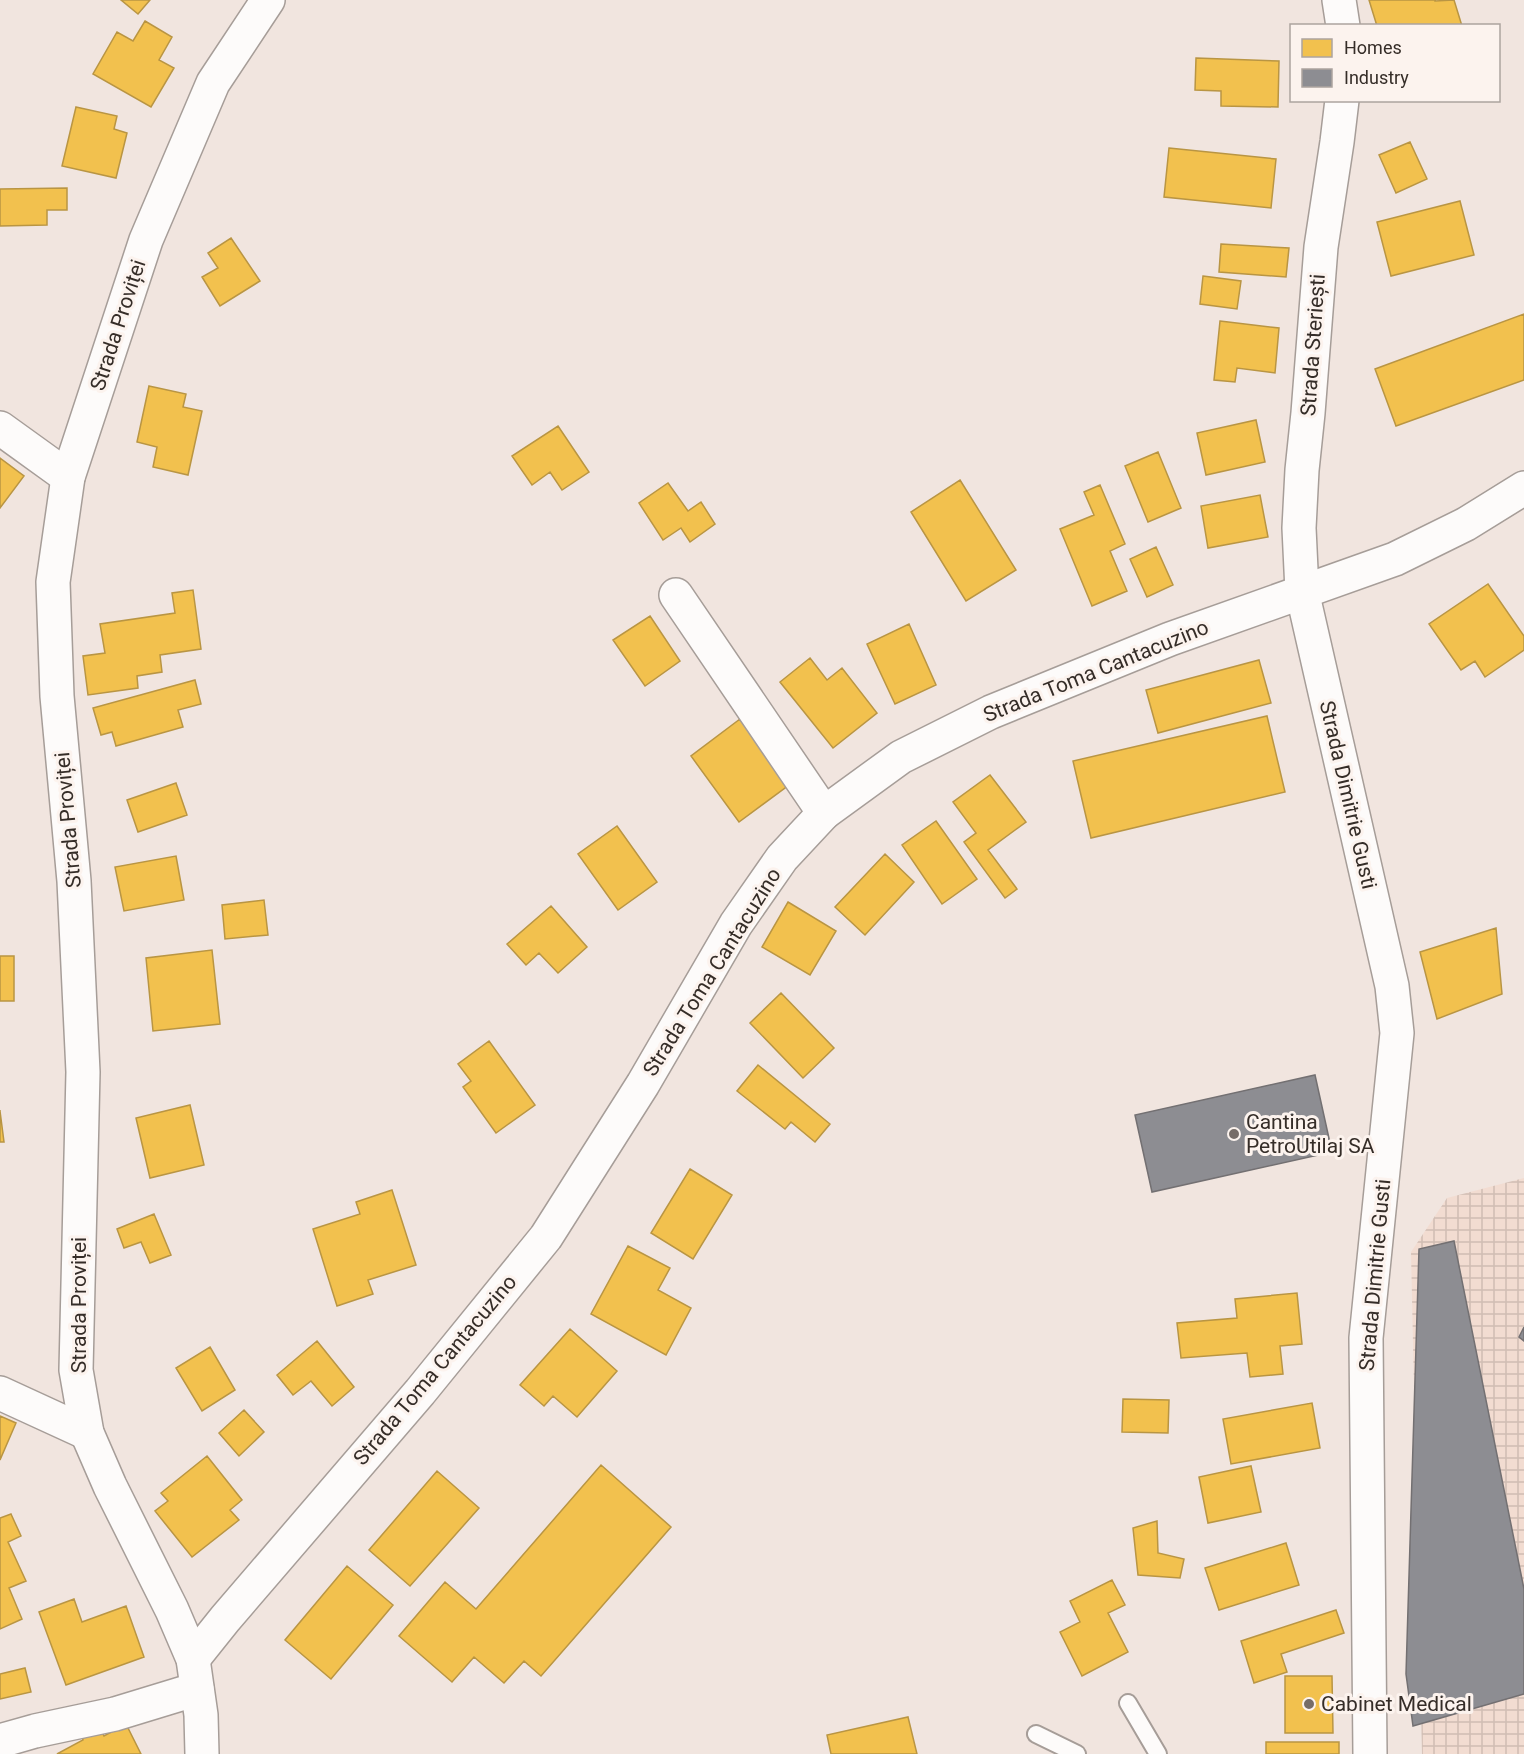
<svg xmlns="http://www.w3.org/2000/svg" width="1524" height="1754" font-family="Roboto,sans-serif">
<defs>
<pattern id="industrial-grid" width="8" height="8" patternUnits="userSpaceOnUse" patternTransform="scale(1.5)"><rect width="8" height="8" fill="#f2dcd1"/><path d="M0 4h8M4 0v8" fill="none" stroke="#d0bdb3"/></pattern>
</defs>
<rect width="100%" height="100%" fill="#f1e5df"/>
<!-- industrial -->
<path fill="url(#industrial-grid)" d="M1524 1178V1754H1422L1411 1252 1447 1198Z"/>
<!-- homes -->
<path fill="#f2c14e" stroke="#b99543" stroke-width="1.5" d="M121 0H150L138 14Z
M1369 0H1435V1L1454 0 1462 26H1377Z
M145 21 172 37 159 60 174 68 151 107 93 74 117 32 133 41Z
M1196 58 1279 61 1278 107 1221 106V91L1195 90Z
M76 107 117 116 114 129 127 133 116 178 62 166Z
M1410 142 1427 179 1396 193 1379 155Z
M1169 148 1276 159 1271 208 1164 197Z
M67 188V210H47V225L0 226V189Z
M1460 201 1474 255 1391 276 1377 222Z
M231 238 260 281 220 306 202 277 218 268 208 253Z
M1221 244 1289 248 1286 277 1219 272Z
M1203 276 1241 281 1237 309 1200 304Z
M1524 314V380L1396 426 1375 369Z
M1220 321 1279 328 1275 373 1237 368 1235 382 1214 380Z
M149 386 186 394 183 407 202 411 188 475 153 467 157 447 137 442Z
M1256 420 1265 462 1206 475 1197 433Z
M558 426 589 472 562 490 550 472 532 485 512 456Z
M1158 452 1181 508 1148 522 1125 466Z
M0 458 24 476 0 508Z
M960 480 1016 570 966 601 911 512Z
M668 483 688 511 701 502 715 524 690 542 681 528 663 540 639 503Z
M1100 485 1125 544 1110 551 1127 591 1092 606 1060 529 1094 515 1084 492Z
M1260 495 1268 537 1208 548 1201 506Z
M1156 547 1173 585 1147 597 1130 559Z
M1488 584 1524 636V650L1485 677 1475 661 1461 670 1429 624Z
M193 590 201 649 160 655 162 672 137 676 138 688 88 695 83 656 105 653 100 624 175 613 172 593Z
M650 616 680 661 645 686 613 640Z
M909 624 936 685 895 704 867 644Z
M810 658 827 680 842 668 877 713 833 748 780 682Z
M1259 660 1271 703 1158 733 1146 690Z
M195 680 201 704 178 710 183 727 116 746 112 732 101 735 93 708Z
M1267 716 1285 792 1091 838 1073 761Z
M740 719 789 785 739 822 691 756Z
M990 775 1026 822 988 850 1017 889 1005 898 964 842 976 833 953 802Z
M176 783 187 815 138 832 127 800Z
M936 821 977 879 942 904 902 845Z
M617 826 657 882 618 910 578 854Z
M885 854 914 882 865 935 835 907Z
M176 856 184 900 124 911 115 867Z
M264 900 268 935 225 939 222 905Z
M788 902 836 931 810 975 762 947Z
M551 906 587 947 558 973 539 953 526 965 507 944Z
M1496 928 1502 994 1437 1019 1420 952Z
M212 950 220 1024 153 1031 146 958Z
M0 956H14V1001H0Z
M781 993 834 1048 803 1078 750 1023Z
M489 1041 535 1105 496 1133 463 1087 471 1081 458 1064Z
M758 1065 830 1124 815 1142 791 1122 785 1129 737 1091Z
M190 1105 204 1165 150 1178 136 1118Z
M0 1110V1111L4 1142H0Z
M690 1169 732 1195 693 1259 651 1233Z
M392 1190 416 1265 368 1280 373 1294 337 1306 313 1229 360 1214 356 1202Z
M154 1214 171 1255 150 1263 141 1242 124 1248 117 1229Z
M628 1246 670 1268 658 1290 691 1308 666 1355 591 1314Z
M1297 1293 1302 1344 1280 1346 1283 1374 1250 1377 1247 1353 1181 1358 1177 1323 1237 1318 1235 1299Z
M570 1329 617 1371 577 1417 553 1396 544 1406 520 1385Z
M317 1341 354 1387 332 1406 311 1381 293 1395 277 1375Z
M210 1347 235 1390 202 1411 176 1368Z
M1123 1399 1169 1400 1168 1433 1122 1432Z
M1312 1403 1320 1448 1231 1464 1223 1419Z
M244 1410 264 1432 239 1456 219 1433Z
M0 1416 16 1423 0 1460Z
M207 1456 242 1500 230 1510 239 1520 192 1557 155 1511 168 1501 161 1493Z
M601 1465 671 1527 541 1676 524 1661 504 1683 474 1657 452 1682 399 1636 445 1582 476 1609Z
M1251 1466 1261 1512 1208 1523 1199 1477Z
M437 1471 479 1508 410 1586 369 1550Z
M11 1514 21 1536 8 1542 26 1581 9 1588 22 1619 0 1629V1518Z
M1157 1521 1158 1553 1184 1559 1180 1578 1138 1575 1133 1528Z
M1286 1543 1299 1585 1219 1610 1205 1568Z
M347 1566 393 1605 331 1679 285 1640Z
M1112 1580 1125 1605 1108 1613 1128 1652 1082 1676 1060 1632 1080 1622 1070 1601Z
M74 1599 82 1622 126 1606 144 1657 66 1685 39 1612Z
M1336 1610 1344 1633 1281 1654 1287 1672 1254 1683 1241 1641Z
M25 1668 31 1692 0 1699V1674Z
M1285 1676H1332L1333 1733H1285Z
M908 1717 917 1754H831L827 1735Z
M97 1723 104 1736 126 1724 141 1754H57L83 1740 80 1730Z
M1266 1742H1339V1754H1266Z"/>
<!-- industry -->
<path fill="#8d8d92" stroke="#737072" stroke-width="1.5" d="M1315 1075 1332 1152 1152 1192 1135 1115Z
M1454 1241 1524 1589V1694L1413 1726 1406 1674 1419 1249Z
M1524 1327V1341L1519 1337Z"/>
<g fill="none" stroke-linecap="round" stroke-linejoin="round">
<!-- service casing -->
<g stroke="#a69d98" stroke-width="20">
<path id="service" d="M1128 1703 1158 1754
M1036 1734 1077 1754"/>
</g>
<!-- minor casing -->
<g stroke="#a69d98" stroke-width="36">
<path id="minor" d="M1339 0 1343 26
M1342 100 1337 142 1321 247 1308 413 1302 470 1299 528 1302 591 1392 986 1397 1033 1366 1338 1370 1754
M0 428 68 477
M676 595 824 813
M0 1393 87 1433
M0 1741 35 1731 115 1714 197 1689"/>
</g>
<!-- tertiary casing -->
<g stroke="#a69d98" stroke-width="36">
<path id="tertiary" d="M193 1659 225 1619 420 1392 546 1237 643 1084 736 924 782 858 824 813 901 757 991 712 1170 639 1395 559 1466 524 1524 488"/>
</g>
<!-- secondary casing -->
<g stroke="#a69d98" stroke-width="36">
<path id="secondary" d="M202 1754 201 1715 193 1659 172 1610 110 1486 87 1433 76 1370 83 1072 74 881 57 696 53 582 68 477 146 240 213 83 268 0"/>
</g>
<!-- service -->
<use href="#service" stroke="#fdfbfa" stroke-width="16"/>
<!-- minor -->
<use href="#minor" stroke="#fdfbfa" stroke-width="33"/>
<!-- tertiary -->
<use href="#tertiary" stroke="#fdfbfa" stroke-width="33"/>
<!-- secondary -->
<use href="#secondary" stroke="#fdfbfa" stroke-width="33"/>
</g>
<!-- markers -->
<g fill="#776d68" stroke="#fcf3ee" stroke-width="2">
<circle cx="1234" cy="1134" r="6"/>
<circle cx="1309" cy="1704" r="6"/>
</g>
<g text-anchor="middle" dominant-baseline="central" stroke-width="6" stroke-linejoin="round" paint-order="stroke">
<!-- street labels -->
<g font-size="21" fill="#352d28" stroke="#fcf3ee">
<text transform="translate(118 325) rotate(-72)">Strada Proviței</text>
<text transform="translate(1313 345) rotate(-86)">Strada Steriești</text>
<text transform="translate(1096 671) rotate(-22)">Strada Toma Cantacuzino</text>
<text transform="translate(1348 795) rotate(77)">Strada Dimitrie Gusti</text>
<text transform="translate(68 820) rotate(-95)">Strada Proviței</text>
<text transform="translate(712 972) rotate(-58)">Strada Toma Cantacuzino</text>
<text transform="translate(1375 1275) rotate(-85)">Strada Dimitrie Gusti</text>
<text transform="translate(79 1305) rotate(-90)">Strada Proviței</text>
<text transform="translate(435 1370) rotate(-50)">Strada Toma Cantacuzino</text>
</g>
<!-- poi labels -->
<g font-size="21" fill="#352d28" stroke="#fcf3ee" text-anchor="start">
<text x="1246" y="1122">Cantina<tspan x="1246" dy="24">PetroUtilaj SA</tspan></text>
<text x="1321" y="1704">Cabinet Medical</text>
</g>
</g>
<!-- legend -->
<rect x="1290" y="24" width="210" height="78" fill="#fcf3ee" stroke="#aca49f" stroke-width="1.5"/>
<rect x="1302" y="39" width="30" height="18" fill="#f2c14e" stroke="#aca49f" stroke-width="1.5"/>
<text x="1344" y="54" font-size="18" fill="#352d28">Homes</text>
<rect x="1302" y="69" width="30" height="18" fill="#8d8d92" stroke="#aca49f" stroke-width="1.5"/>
<text x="1344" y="84" font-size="18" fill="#352d28">Industry</text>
</svg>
